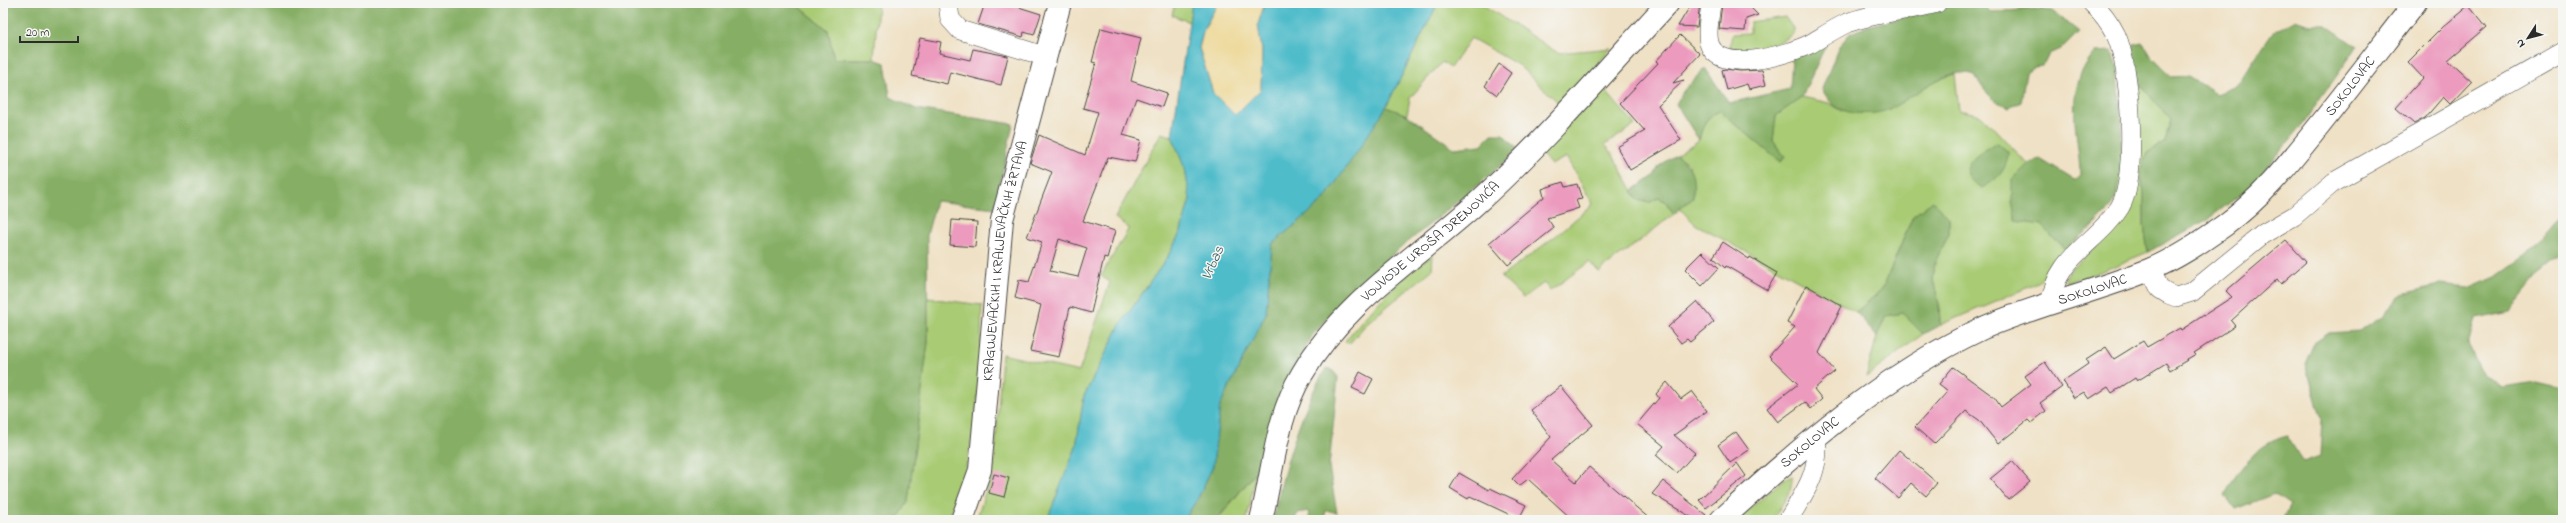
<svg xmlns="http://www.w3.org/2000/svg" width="2566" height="523" font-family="'Indie Flower',sans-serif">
<rect width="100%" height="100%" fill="#f6f6f2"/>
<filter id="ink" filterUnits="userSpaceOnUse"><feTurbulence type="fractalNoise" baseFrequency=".025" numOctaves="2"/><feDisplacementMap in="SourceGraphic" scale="8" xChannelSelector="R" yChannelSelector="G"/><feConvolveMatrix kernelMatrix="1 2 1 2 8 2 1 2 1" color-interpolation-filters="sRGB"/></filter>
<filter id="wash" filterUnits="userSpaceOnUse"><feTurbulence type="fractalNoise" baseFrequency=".012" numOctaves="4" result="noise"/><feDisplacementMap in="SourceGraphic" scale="16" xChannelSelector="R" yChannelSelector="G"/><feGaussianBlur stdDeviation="0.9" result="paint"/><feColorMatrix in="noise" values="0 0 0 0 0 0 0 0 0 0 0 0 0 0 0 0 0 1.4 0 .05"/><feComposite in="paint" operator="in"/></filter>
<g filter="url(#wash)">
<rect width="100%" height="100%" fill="#efe1c5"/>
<!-- green -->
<path fill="#a8cb73" stroke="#6a7b4f" d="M795 3H878L874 59H834L828 30Z
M1175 3H1192L1189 22 1172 15Z
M1438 3H1480L1558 53 1612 48 1561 105 1518 65 1471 38 1450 68 1442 62 1410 98 1407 115 1386 107Z
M1785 17 1793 28V34C1779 44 1746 58 1730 47L1732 34 1750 33V22Z
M1955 74 1959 110 1981 115 2028 164 2012 180 2041 225 2065 250 2038 283 1940 325 1939 304 1933 280 1935 262 1949 234V218L1933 201 1913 216 1885 283 1877 294 1856 312 1695 224 1680 209 1693 197 1689 164 1676 155 1699 140C1703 125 1705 117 1720 111L1781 162 1785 157 1773 141 1776 115 1802 97 1829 103 1842 111Z
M2135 78 2171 120 2165 142 2147 153 2140 172 2144 192V225L2148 252 2100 272 2067 282 2065 279 2069 272 2110 233Z
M1603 88 1635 125 1605 145 1610 150 1638 200 1649 203 1658 198 1665 201 1674 214 1599 272 1589 262 1550 291 1544 283 1523 298 1501 277 1557 235 1593 204 1566 157 1551 165 1541 153Z
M1161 133 1172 136 1185 169 1190 198 1181 231 1167 258 1120 325 1084 396 1076 447 1049 516 1046 520H976L994 467 1002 354 1079 372 1110 282 1101 276 1129 228 1115 218Z
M1433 254 1432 270 1368 322 1349 344 1345 341C1371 308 1399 280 1433 254Z
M928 298 982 305C980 377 978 453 948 520H897L908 502 928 342Z
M1902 313 1923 334 1866 377 1877 336 1886 316Z
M1256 472 1247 520H1216L1219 518Z
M1793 476 1790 491 1773 520H1737L1784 479Z"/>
<!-- forest -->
<path fill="#86af65" stroke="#586d48" d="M3 3H795L828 30 834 59H874L885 63 890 97 916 109 1013 124 995 208 936 201 927 235 928 342 908 502 897 520H3Z
M1963 3H1983L1990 12 2035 9 2053 11 2079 32 2064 47 2049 54 2043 66 2034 67 2026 73 2021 102 2009 108C1992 100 1984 92 1975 75 1945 64 1914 99 1887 110 1877 114 1865 114 1854 113 1837 110 1830 104 1822 89L1839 46 1850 34 1867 26Z
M2294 20 2311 25H2326L2357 47 2299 129 2252 186 2208 219 2148 252 2144 225V192L2140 172 2147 153 2165 142 2171 120C2151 96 2126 79 2134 44L2143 42 2151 56 2171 77 2188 76 2217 94 2236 86 2272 33Z
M1828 40 1802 97 1776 116 1773 141 1785 157 1780 162 1720 111C1705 117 1703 125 1699 140L1676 104 1684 90 1705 68 1729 103 1790 89 1792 57Z
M2112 51 2118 67C2119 101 2128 173 2113 202 2103 221 2081 235 2065 250L2041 225 2016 221 2012 201V180L2028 164 2040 159 2074 180 2080 175C2079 129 2061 90 2096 52Z
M1386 107 1407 115 1454 148 1481 145 1492 134H1503L1518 149 1490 175 1376 268 1338 304 1312 336 1293 370 1256 472 1216 520H1183L1197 500 1213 466 1220 405 1266 313 1272 244 1323 201Z
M1998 143 2008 152C2008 169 1997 180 1982 188 1949 170 1978 153 1998 143Z
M1676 155C1694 168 1694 175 1693 197L1674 214 1665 201 1658 198 1649 203 1638 200 1632 191 1654 176 1659 166Z
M1933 201 1949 218V234L1935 262 1933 280 1939 304 1940 325 1923 334 1902 313 1886 316 1877 336 1856 312 1877 294 1885 283 1913 216Z
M2563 218V257L2537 278 2510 312 2475 319 2468 345 2481 371 2501 387 2537 382 2563 388V520H2282L2290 505 2274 494 2235 509 2225 495C2239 468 2256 444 2287 436L2303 462 2320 456 2322 419 2305 364 2314 343 2329 333 2359 331 2382 316 2402 294 2440 285 2468 288 2498 275 2538 247Z
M1326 368 1331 369 1338 377 1329 467 1337 513 1326 510 1324 520H1310L1308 511 1298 513 1294 520H1273C1284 469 1299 413 1326 368Z"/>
<!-- sand -->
<path fill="#eeda9e" stroke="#8c8264" d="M1218 3H1265L1258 24 1262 51 1261 89 1235 115 1213 93 1199 48 1204 29Z"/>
<!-- water -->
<path fill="#4fbcca" stroke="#3d747a" d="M1192 3H1218L1204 28 1199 48 1213 93 1235 115 1261 89 1262 51 1258 24 1265 3H1438L1386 107 1357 152 1323 201 1272 244 1266 313 1220 405 1213 466 1197 500 1183 520H1047L1076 447 1084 396 1120 325 1167 258 1181 231 1190 199 1185 169 1172 136Z"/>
<g id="blocks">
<!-- building -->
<path fill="#ec9abe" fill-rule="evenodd" d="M985 3H1006L1041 14 1034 35 1024 32 1023 37 978 24Z
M1692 3H1700L1697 27 1678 26Z
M1722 3H1746L1758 15 1746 19 1745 31 1719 29Z
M2469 5 2487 27 2448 60 2472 82 2453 102 2450 104 2443 97 2425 118 2414 124 2396 108 2423 78 2408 62 2443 27Z
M1101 28 1141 38 1131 81 1167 93 1162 107 1136 98 1123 135 1141 140 1135 162 1108 157 1083 221 1115 231 1107 258 1104 257 1091 313 1070 307 1059 357 1030 351 1041 305 1015 298 1019 280 1029 282 1042 242 1027 237 1052 172 1030 163 1039 135 1085 155 1098 112 1083 108 1096 63 1092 62ZM1059 239 1087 248 1078 277 1050 271Z
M1680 35 1700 54 1673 83 1684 80 1658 105 1681 140 1630 170 1617 147 1645 131 1620 103 1658 63 1656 61Z
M920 38 941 42 939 53 970 60 973 49 1008 56 1001 85 950 72 947 84 912 76Z
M1499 64 1511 73 1497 95 1485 86Z
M1725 69 1740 71 1762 70 1766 85 1749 89 1747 84 1727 90 1722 70Z
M1563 182 1565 187 1577 184 1582 199 1576 200 1579 208 1547 218 1554 228 1508 265 1489 243 1544 197 1542 189Z
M952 220 977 222 975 247 950 245Z
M2286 240 2306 262 2281 284 2277 279 2231 321 2235 326 2194 353 2196 355 2170 370 2166 363 2137 381 2135 378 2112 393 2108 387 2089 399 2084 392 2074 398 2063 381 2088 364 2086 360 2106 347 2114 359 2143 341 2147 347 2180 328 2181 330 2232 297 2226 291Z
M1723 242 1749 259 1750 257 1777 273 1767 290 1726 266 1725 268 1713 257Z
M1702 252 1719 268 1702 286 1685 269Z
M1806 285 1842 306 1819 353 1835 371 1814 389 1822 399 1811 409 1805 402 1778 422 1767 408 1798 384 1769 356 1795 327 1787 323Z
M1697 301 1714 322 1690 342 1687 339 1681 343 1668 327Z
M2045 362 2062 387 2040 403 2046 411 2031 423 2028 420 1998 444 1979 420 1966 411 1934 444 1915 427 1948 391 1939 384 1953 367 1994 397 2001 407 2031 384 2025 376Z
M1360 372 1373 379 1365 394 1352 388Z
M1667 382 1681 399 1692 391 1707 411 1674 435 1695 453 1677 473 1656 455 1664 446 1637 424 1659 398 1656 394Z
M1561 386 1593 425 1551 460 1576 482 1589 467 1651 520H1573L1528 479 1519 486 1512 479 1551 437 1531 410Z
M1736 432 1749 450 1730 463 1718 445Z
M1899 450 1937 483 1926 496 1911 483 1898 498 1875 478Z
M2012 461 2030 482 2008 500 1990 479Z
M1737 463 1746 476 1706 508 1699 500Z
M1459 473 1489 490 1490 488 1526 505 1519 519 1470 496 1468 499 1450 488Z
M994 474 1009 478 1004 497 989 493Z
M1663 481 1706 515 1702 520H1696L1652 494Z"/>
</g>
</g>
<g filter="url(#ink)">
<use href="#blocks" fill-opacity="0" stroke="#484642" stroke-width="1"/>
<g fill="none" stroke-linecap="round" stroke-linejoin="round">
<!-- street casing -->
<g stroke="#484642" stroke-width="20">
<path id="street" d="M948 3 950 19 960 30 1044 56
M1711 3C1710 15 1706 31 1709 43 1719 76 1789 54 1810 44 1822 37 1834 29 1847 23 1875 12 1908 11 1937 3
M2150 269 2160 289 2168 294 2176 297 2192 292 2263 234 2294 216 2334 182 2563 52
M2051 304C2054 257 2098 243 2120 207 2138 177 2131 67 2116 35 2110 23 2102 12 2092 3
M1788 520C1805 492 1821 471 1816 437"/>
</g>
<!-- secondary casing -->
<g stroke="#484642" stroke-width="24">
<g id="secondary">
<path id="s1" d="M962 520 980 470 1002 220 1060 3"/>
<path id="s2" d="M1721 520C1800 448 1883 375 1981 329 2035 305 2094 292 2149 270 2176 259 2201 242 2225 225 2263 197 2290 162 2319 126 2352 85 2383 44 2415 3"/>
</g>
</g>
<!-- primary casing -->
<g stroke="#484642" stroke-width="24">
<g id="primary">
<path id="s3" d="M1261 520C1273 472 1276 417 1302 374 1344 301 1418 257 1478 202 1546 140 1606 70 1668 3"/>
</g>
</g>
<!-- street -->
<use href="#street" stroke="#fff" stroke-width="19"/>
<!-- secondary -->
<use href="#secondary" stroke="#fff" stroke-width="22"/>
<!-- primary -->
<use href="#primary" stroke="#fff" stroke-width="22"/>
</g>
</g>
<g text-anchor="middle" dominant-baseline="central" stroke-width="3" stroke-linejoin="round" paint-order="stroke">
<!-- street labels -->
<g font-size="14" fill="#2b2b2b" stroke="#f6f6f2">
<text stroke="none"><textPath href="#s2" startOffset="778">SOKOLOVAC</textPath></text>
<text stroke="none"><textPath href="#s3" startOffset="338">VOJVODE UROŠA DRENOVIĆA</textPath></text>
<text stroke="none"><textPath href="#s1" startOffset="264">KRAGUJEVAČKIH I KRALJEVAČKIH ŽRTAVA</textPath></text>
<text stroke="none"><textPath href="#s2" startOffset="442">SOKOLOVAC</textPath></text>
<text stroke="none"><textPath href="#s2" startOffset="118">SOKOLOVAC</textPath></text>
</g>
<!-- water labels -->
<g font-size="15" font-style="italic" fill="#385e63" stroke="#f6f6f2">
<text transform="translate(1213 263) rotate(-66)">Vrbas</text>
</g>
</g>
<!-- margin -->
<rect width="2566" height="523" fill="none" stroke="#f6f6f2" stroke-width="16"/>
<!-- north arrow -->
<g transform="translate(2528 38) rotate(234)" stroke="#f6f6f2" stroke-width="3" paint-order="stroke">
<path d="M0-3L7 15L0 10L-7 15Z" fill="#2b2b2b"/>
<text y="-6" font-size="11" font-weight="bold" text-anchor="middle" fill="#2b2b2b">N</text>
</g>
<!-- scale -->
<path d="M20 36v6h58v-6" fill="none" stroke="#2b2b2b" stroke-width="2"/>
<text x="26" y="36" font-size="12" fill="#2b2b2b" stroke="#f6f6f2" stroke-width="3" paint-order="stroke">20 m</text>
</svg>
